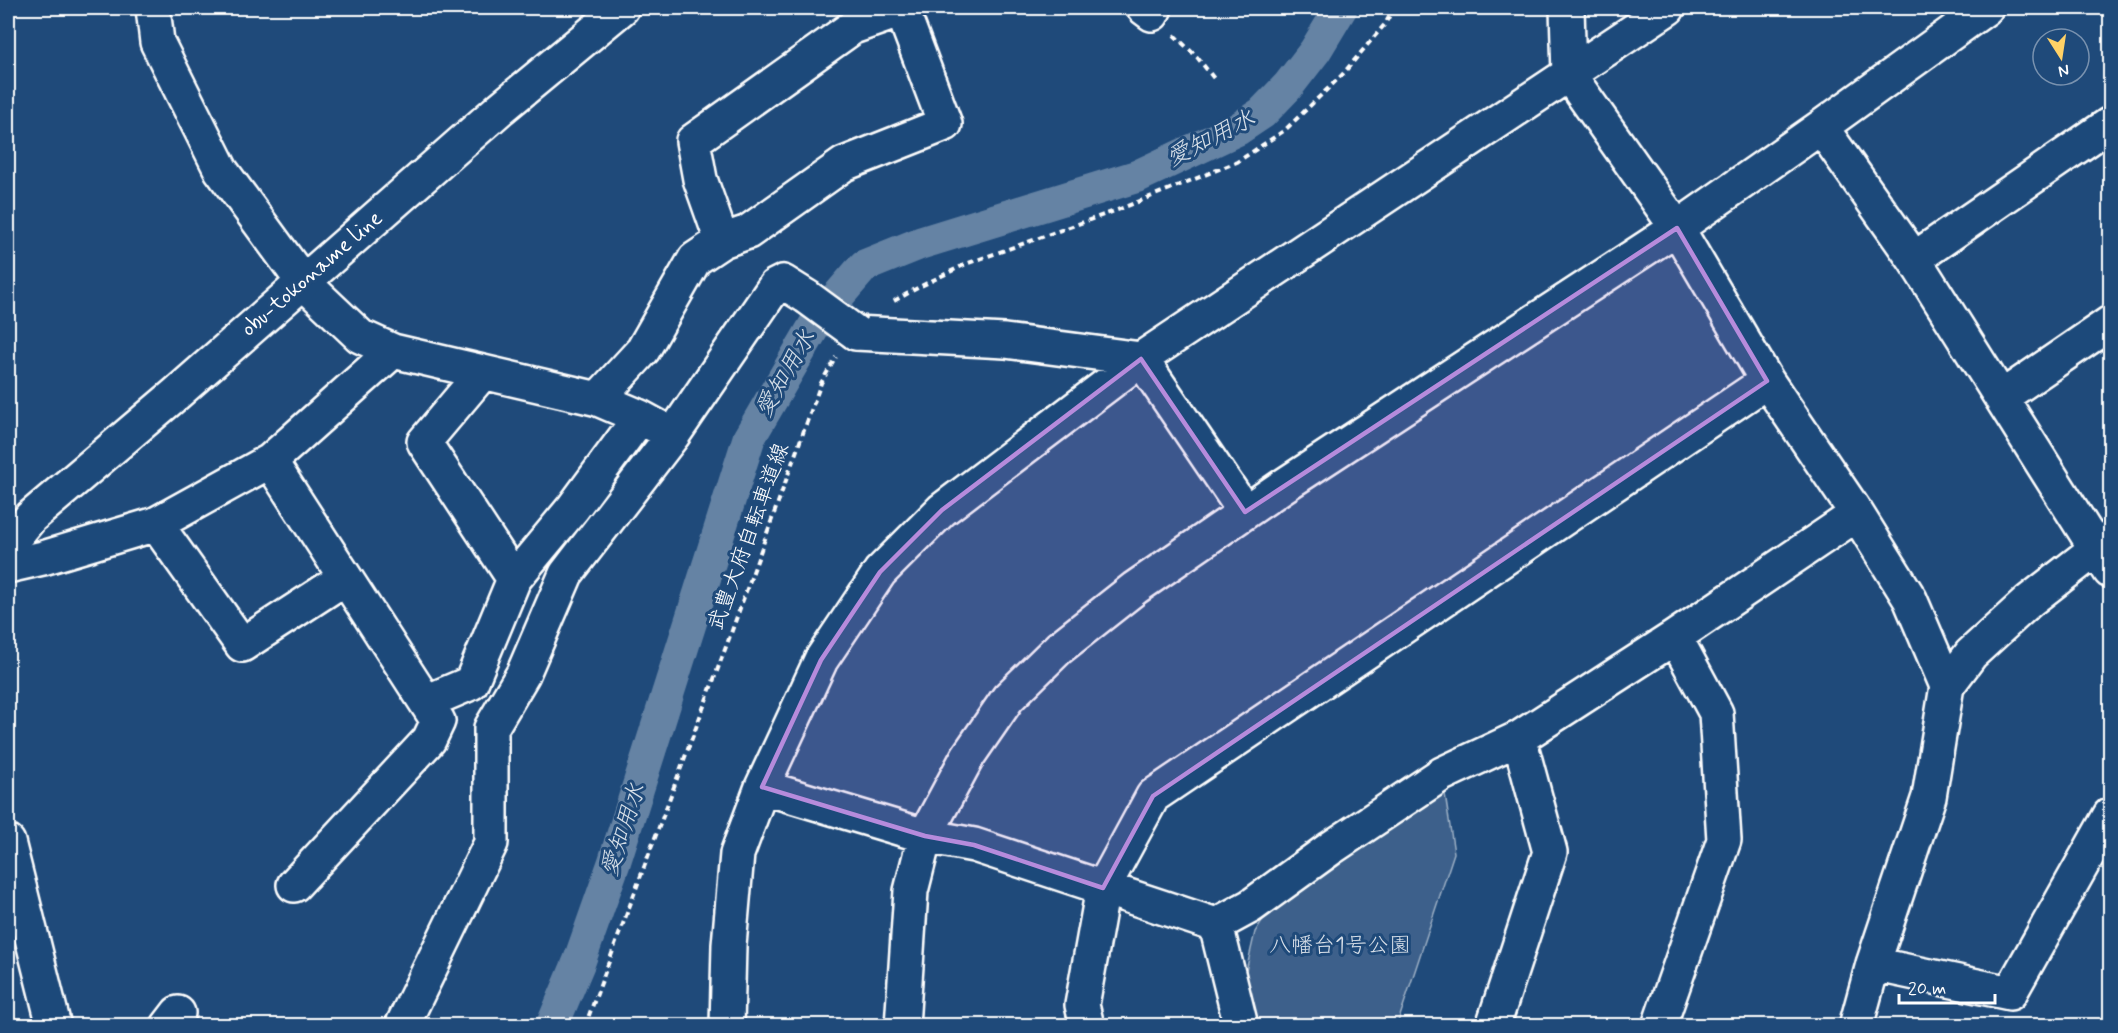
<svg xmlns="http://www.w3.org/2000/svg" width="2118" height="1033" font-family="Mynerve,'Klee One',sans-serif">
<rect width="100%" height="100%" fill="#1f4a7a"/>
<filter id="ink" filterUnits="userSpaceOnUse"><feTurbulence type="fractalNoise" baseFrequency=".0167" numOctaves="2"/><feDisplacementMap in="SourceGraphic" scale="12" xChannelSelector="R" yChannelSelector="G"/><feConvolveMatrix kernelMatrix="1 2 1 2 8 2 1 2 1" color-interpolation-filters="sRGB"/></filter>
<g filter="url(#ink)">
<!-- green -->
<path fill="#3c618b" stroke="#9eb0c5" stroke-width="1.5" d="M1442 774 1454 853 1397 1025 1245 1026 1246 971 1255 932 1288 879Z"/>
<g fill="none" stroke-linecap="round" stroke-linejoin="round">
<!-- canal -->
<path stroke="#6583a4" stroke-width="33" d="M552 1026 579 962 614 863 749 438 819 318 864 266 921 243 1138 176 1238 129 1262 113 1288 86 1315 51 1341 8"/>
<!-- minor casing -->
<g stroke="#fff" stroke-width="38">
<path id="minor" d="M153 8 157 42 221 170 303 282 360 336 393 351 598 399 640 417 673 435 566 574 523 674 491 728V843L402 1026
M1144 8 1152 14 1155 8
M1567 8 1569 75 1677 228 1767 381 1857 514 1910 599 1947 686 1929 797 1873 964 1856 1026
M1821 127 1914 259 2110 571
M1914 259 2110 124
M856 333 1005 341 1141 359 1245 512
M483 372 424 442 514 579
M2002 397 2110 323
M598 399 643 350 695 259 722 241 748 232 844 164 945 124 902 10 853 27 693 141 700 179 722 241
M673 435 775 286 783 282 807 297
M270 461 438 721 429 740 294 885
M156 524 242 645 345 578
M8 566 43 558 156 524 270 461 393 351
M1947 686 1971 654 2029 601 2110 538
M426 702 471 683 514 579 573 508 640 417
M762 787 925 836 974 845 1216 925 1251 906 1331 848 1442 774 1519 738 1675 637 1857 514
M1216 925 1241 1026
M1873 964 2010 993 2110 815
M168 1026 178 1013
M727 1026 729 945 737 854 762 787 821 660 880 572 942 510 1141 359 1668 8
M902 1026 911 891 925 836 968 756 1008 698 1059 648 1135 588 1283 486 1677 228 1821 127 1986 8
M1087 1026 1082 1005 1103 888 1153 796 1767 381
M1493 1026 1550 852 1519 738
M1659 1026 1724 840 1716 713 1675 637"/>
</g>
<!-- major casing -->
<g stroke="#fff" stroke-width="38">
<path id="major" d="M8 545 31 517 176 394 501 108 622 8
M8 842 54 1026"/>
</g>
<!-- path -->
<path stroke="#fff" stroke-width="4" stroke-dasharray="6 4.5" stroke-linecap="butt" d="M1174 35 1197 57 1216 81
M894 301 921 286 966 264 1120 209 1237 162 1285 130 1342 75 1385 24 1394 8
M585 1026 730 636 821 383 836 357"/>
<!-- minor -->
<use href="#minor" stroke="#1f4a7a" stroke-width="33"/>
<!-- major -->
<use href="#major" stroke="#1f4a7a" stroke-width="33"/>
<!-- minor-bridge casing -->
<g stroke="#fff" stroke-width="38" stroke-linecap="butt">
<path id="minor-bridge" d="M807 297 856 333"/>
</g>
<!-- minor-bridge -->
<use href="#minor-bridge" stroke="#1f4a7a" stroke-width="33"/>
</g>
</g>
<!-- marked area -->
<path fill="#b68bdc" fill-opacity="0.2" stroke="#b68bdc" stroke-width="4.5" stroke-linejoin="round" d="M1677 228 1767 381 1153 796 1103 888 974 845 925 836 762 787 821 660 880 572 942 510 1141 359 1245 512Z"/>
<g text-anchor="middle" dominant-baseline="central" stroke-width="6" stroke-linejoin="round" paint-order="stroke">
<!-- street labels -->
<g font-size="22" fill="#fff" stroke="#1f4a7a">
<text transform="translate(312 274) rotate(-41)">obu-tokoname line</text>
<text transform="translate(749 537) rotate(-70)">武豊大府自転車道線</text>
</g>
<!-- park labels -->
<g font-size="22" fill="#d8dfe8" stroke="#1f4a7a">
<text x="1340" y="946">八幡台1号公園</text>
</g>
<!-- water labels -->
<g font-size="24" font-style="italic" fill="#d8e0e8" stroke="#1f4a7a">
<text transform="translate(1211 139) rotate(-27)">愛知用水</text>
<text transform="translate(786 374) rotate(-60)">愛知用水</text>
<text transform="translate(624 830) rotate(-72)">愛知用水</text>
</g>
</g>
<!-- margin -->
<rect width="2118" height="1033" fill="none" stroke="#1f4a7a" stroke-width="30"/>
<rect x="15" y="15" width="2088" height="1003" fill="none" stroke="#fff" stroke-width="2" filter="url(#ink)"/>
<!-- north arrow -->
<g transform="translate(2061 57) rotate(168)"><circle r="28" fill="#1f4a7a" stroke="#7992af" stroke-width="1.5"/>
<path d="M0-4.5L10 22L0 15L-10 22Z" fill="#ffd166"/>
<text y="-9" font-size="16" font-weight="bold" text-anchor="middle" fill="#ffffff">N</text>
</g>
<!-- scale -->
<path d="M1899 994v9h96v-9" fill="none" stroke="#ffffff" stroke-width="3"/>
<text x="1908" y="994" font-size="18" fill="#ffffff" stroke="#1f4a7a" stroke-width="4.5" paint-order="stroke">20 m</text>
</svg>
